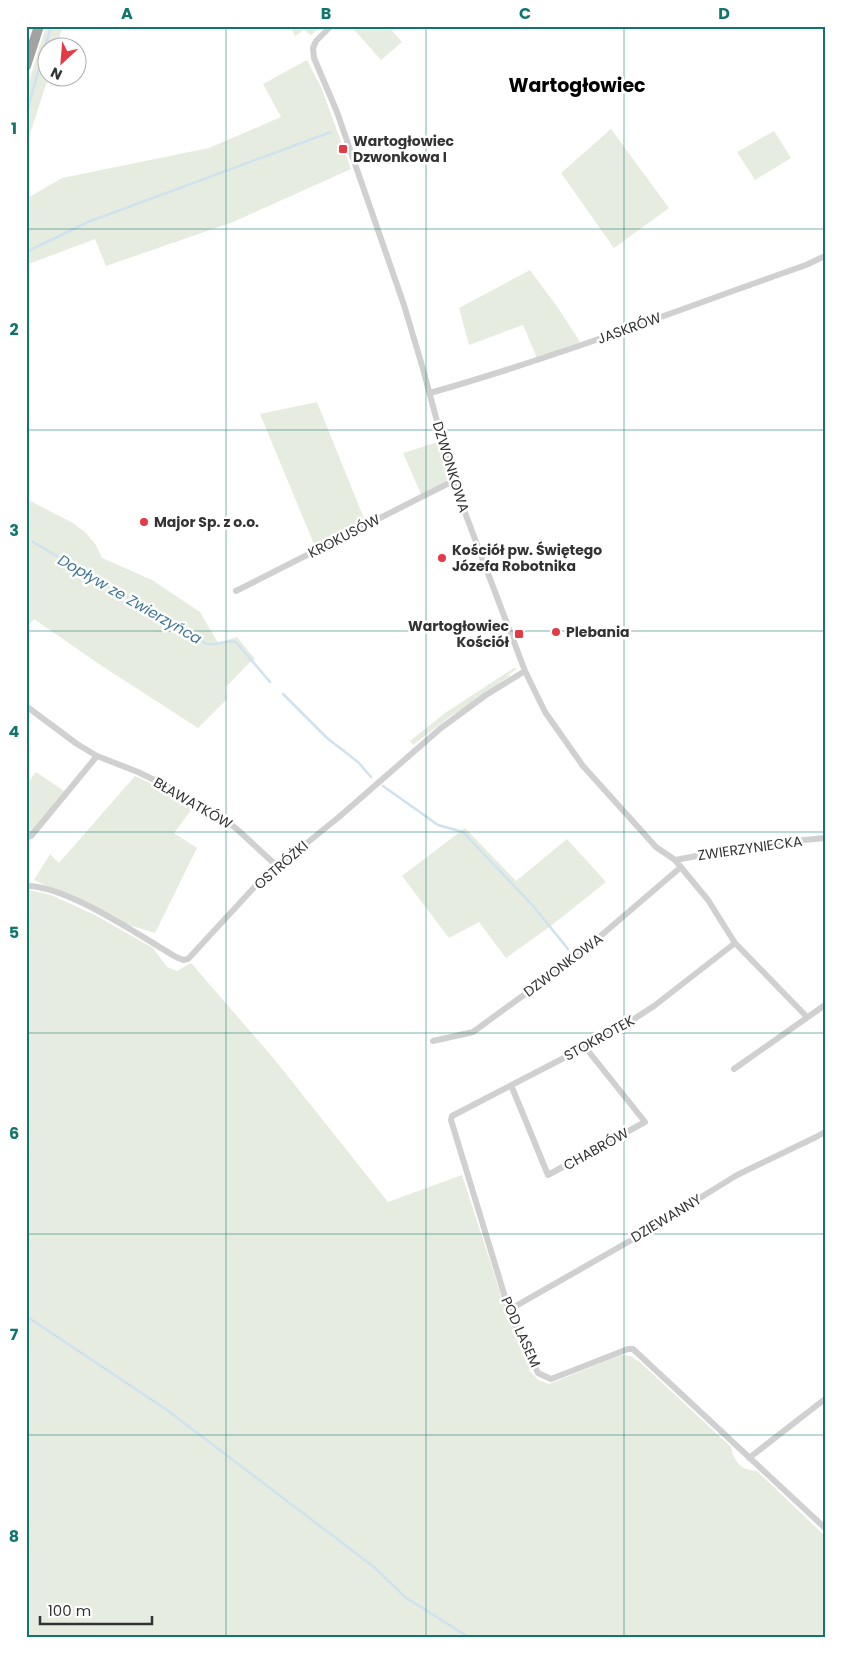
<svg xmlns="http://www.w3.org/2000/svg" width="851" height="1664" font-family="Poppins,sans-serif">
<rect width="100%" height="100%" fill="#fff"/>
<!-- green -->
<path fill="#e6ecdf" d="M46 26H63L56 47 48 48V78L26 146V91Z
M290 26H322L311 35 304 30 295 36Z
M351 26H388L402 42 381 60Z
M307 60 321 87 351 169 233 222 106 266 95 239 26 265V199L62 178 209 148 281 117 263 84Z
M611 129 669 208 614 248 561 173Z
M774 131 791 158 755 180 737 152Z
M530 270 558 308 580 342 537 358 523 325 469 345 459 308Z
M317 402 365 521 316 549 260 414Z
M438 442 448 480 421 494 403 453Z
M26 499 73 523 85 532 96 545 102 558 152 580 200 612 218 643 237 637 255 659 250 662 226 687 227 699 198 728 102 666 34 619 26 629Z
M514 668 517 669 509 674 510 676 448 718 413 745 410 741 445 713Z
M36 772 64 791 30 833 26 834V785Z
M135 776 195 805 174 833 197 848 155 933 129 925 34 880 50 854 59 863Z
M465 828 516 881 567 839 606 882 552 925 506 958 479 922 449 938 402 876Z
M29 890 51 895 95 915 153 948 167 967 177 971 191 963 275 1060 388 1202 462 1175 506 1310 528 1359 529 1370 538 1380 549 1384 621 1355 631 1356 641 1363 731 1447C734 1463 742 1470 757 1471L825 1536V1638H26V891Z"/>
<g fill="none" stroke-linecap="round" stroke-linejoin="round">
<!-- stream -->
<path stroke="#cfe2ee" stroke-width="2.5" d="M26 115 51 26
M26 252 88 222 331 132
M33 542 207 644C218 646 226 639 236 642L270 682
M283 694 327 738 358 762 371 777
M383 786 438 825 463 832 534 907 568 949
M26 1316 167 1410 374 1567 405 1597 470 1638"/>
<!-- minor -->
<path stroke="#d0d0d0" stroke-width="6" d="M331 26 316 41 313 48 314 58 337 112 404 305 423 369 453 481 525 671 545 712 583 766 656 847 675 860 708 900 735 943 807 1017
M430 393C557 357 681 309 806 265L825 256
M236 591 453 481
M26 706 77 744 97 756 138 772 181 793 220 815 239 831 278 867
M26 838 31 836 97 756
M675 860 761 844 825 838
M26 886C66 885 140 936 176 957L183 960 188 959 260 881 339 817 441 728 486 695 525 671
M735 943 654 1006 634 1019 585 1047 452 1116 451 1120 509 1310 538 1373 551 1379 628 1349H633L825 1528
M433 1041 473 1032 576 957 681 867
M734 1069 825 1005
M511 1085 548 1175 645 1122 585 1047
M509 1310 635 1238 737 1175 816 1137 825 1132
M749 1458 825 1399"/>
<!-- trunk -->
<path stroke="#a2a2a2" stroke-width="10" d="M26 66 39 26"/>
</g>
<!-- grid -->
<path fill="none" stroke="#0f766e" stroke-width="1" stroke-opacity="0.55" d="M226 26V1638M426 26V1638M624 26V1638M26 229H825M26 430H825M26 631H825M26 832H825M26 1033H825M26 1234H825M26 1435H825"/>
<!-- markers -->
<g fill="#e63946" stroke="#fff" stroke-width="2">
<rect x="338" y="144" width="10" height="10" rx="2.5"/>
<circle cx="144" cy="522" r="5"/>
<circle cx="442" cy="558" r="5"/>
<circle cx="556" cy="632" r="5"/>
<rect x="514" y="629" width="10" height="10" rx="2.5"/>
</g>
<g text-anchor="middle" dominant-baseline="central" stroke-width="5" stroke-linejoin="round" paint-order="stroke">
<!-- poi labels -->
<g font-size="14" font-weight="bold" fill="#333" stroke="#fff" text-anchor="start">
<text x="353" y="141">Wartogłowiec<tspan x="353" dy="16">Dzwonkowa I</tspan></text>
<text x="154" y="522">Major Sp. z o.o.</text>
<text x="452" y="550">Kościół pw. Świętego<tspan x="452" dy="16">Józefa Robotnika</tspan></text>
<text x="509" y="626" text-anchor="end">Wartogłowiec<tspan x="509" dy="16">Kościół</tspan></text>
<text x="566" y="632">Plebania</text>
</g>
<!-- street labels -->
<g font-size="14" fill="#333" stroke="#fff">
<text transform="translate(629 328) rotate(-20)">JASKRÓW</text>
<text transform="translate(451 467) rotate(73)">DZWONKOWA</text>
<text transform="translate(344 536) rotate(-27)">KROKUSÓW</text>
<text transform="translate(193 803) rotate(30)">BŁAWATKÓW</text>
<text transform="translate(750 848) rotate(-8)">ZWIERZYNIECKA</text>
<text transform="translate(281 865) rotate(-41)">OSTRÓŻKI</text>
<text transform="translate(563 965) rotate(-37)">DZWONKOWA</text>
<text transform="translate(599 1038) rotate(-29)">STOKROTEK</text>
<text transform="translate(596 1149) rotate(-29)">CHABRÓW</text>
<text transform="translate(666 1218) rotate(-31)">DZIEWANNY</text>
<text transform="translate(521 1332) rotate(66)">POD LASEM</text>
</g>
<!-- water labels -->
<g font-size="15" font-style="italic" fill="#3f7597" stroke="#fff">
<text transform="translate(130 599) rotate(30)">Dopływ ze Zwierzyńca</text>
</g>
<!-- district labels -->
<g font-size="19" font-weight="bold" fill="#000" stroke="#fff">
<text x="577" y="85">Wartogłowiec</text>
</g>
</g>
<!-- border -->
<rect width="851" height="1664" fill="none" stroke="#ffffff" stroke-width="55"/>
<!-- north arrow -->
<g transform="translate(62 62) rotate(206)"><circle r="24" fill="#ffffff" stroke="#adadad"/>
<path d="M0-4L9 19L0 12L-9 19Z" fill="#e63946"/>
<text y="-8" font-size="14" font-weight="bold" text-anchor="middle" fill="#333333">N</text>
</g>
<!-- scale -->
<path d="M40 1616v8h112v-8" fill="none" stroke="#333333" stroke-width="2.5"/>
<text x="48" y="1616" font-size="15" fill="#333333" stroke="#ffffff" stroke-width="4" paint-order="stroke">100 m</text>
<rect x="28" y="28" width="796" height="1608" fill="none" stroke="#0f766e" stroke-width="2"/>
<g font-size="16" text-anchor="middle" font-weight="bold" fill="#0f766e">
<text x="127" y="19">A</text>
<text x="326" y="19">B</text>
<text x="525" y="19">C</text>
<text x="724" y="19">D</text>
<text x="14" y="134">1</text>
<text x="14" y="335">2</text>
<text x="14" y="536">3</text>
<text x="14" y="737">4</text>
<text x="14" y="938">5</text>
<text x="14" y="1139">6</text>
<text x="14" y="1340">7</text>
<text x="14" y="1542">8</text>
</g>
</svg>
